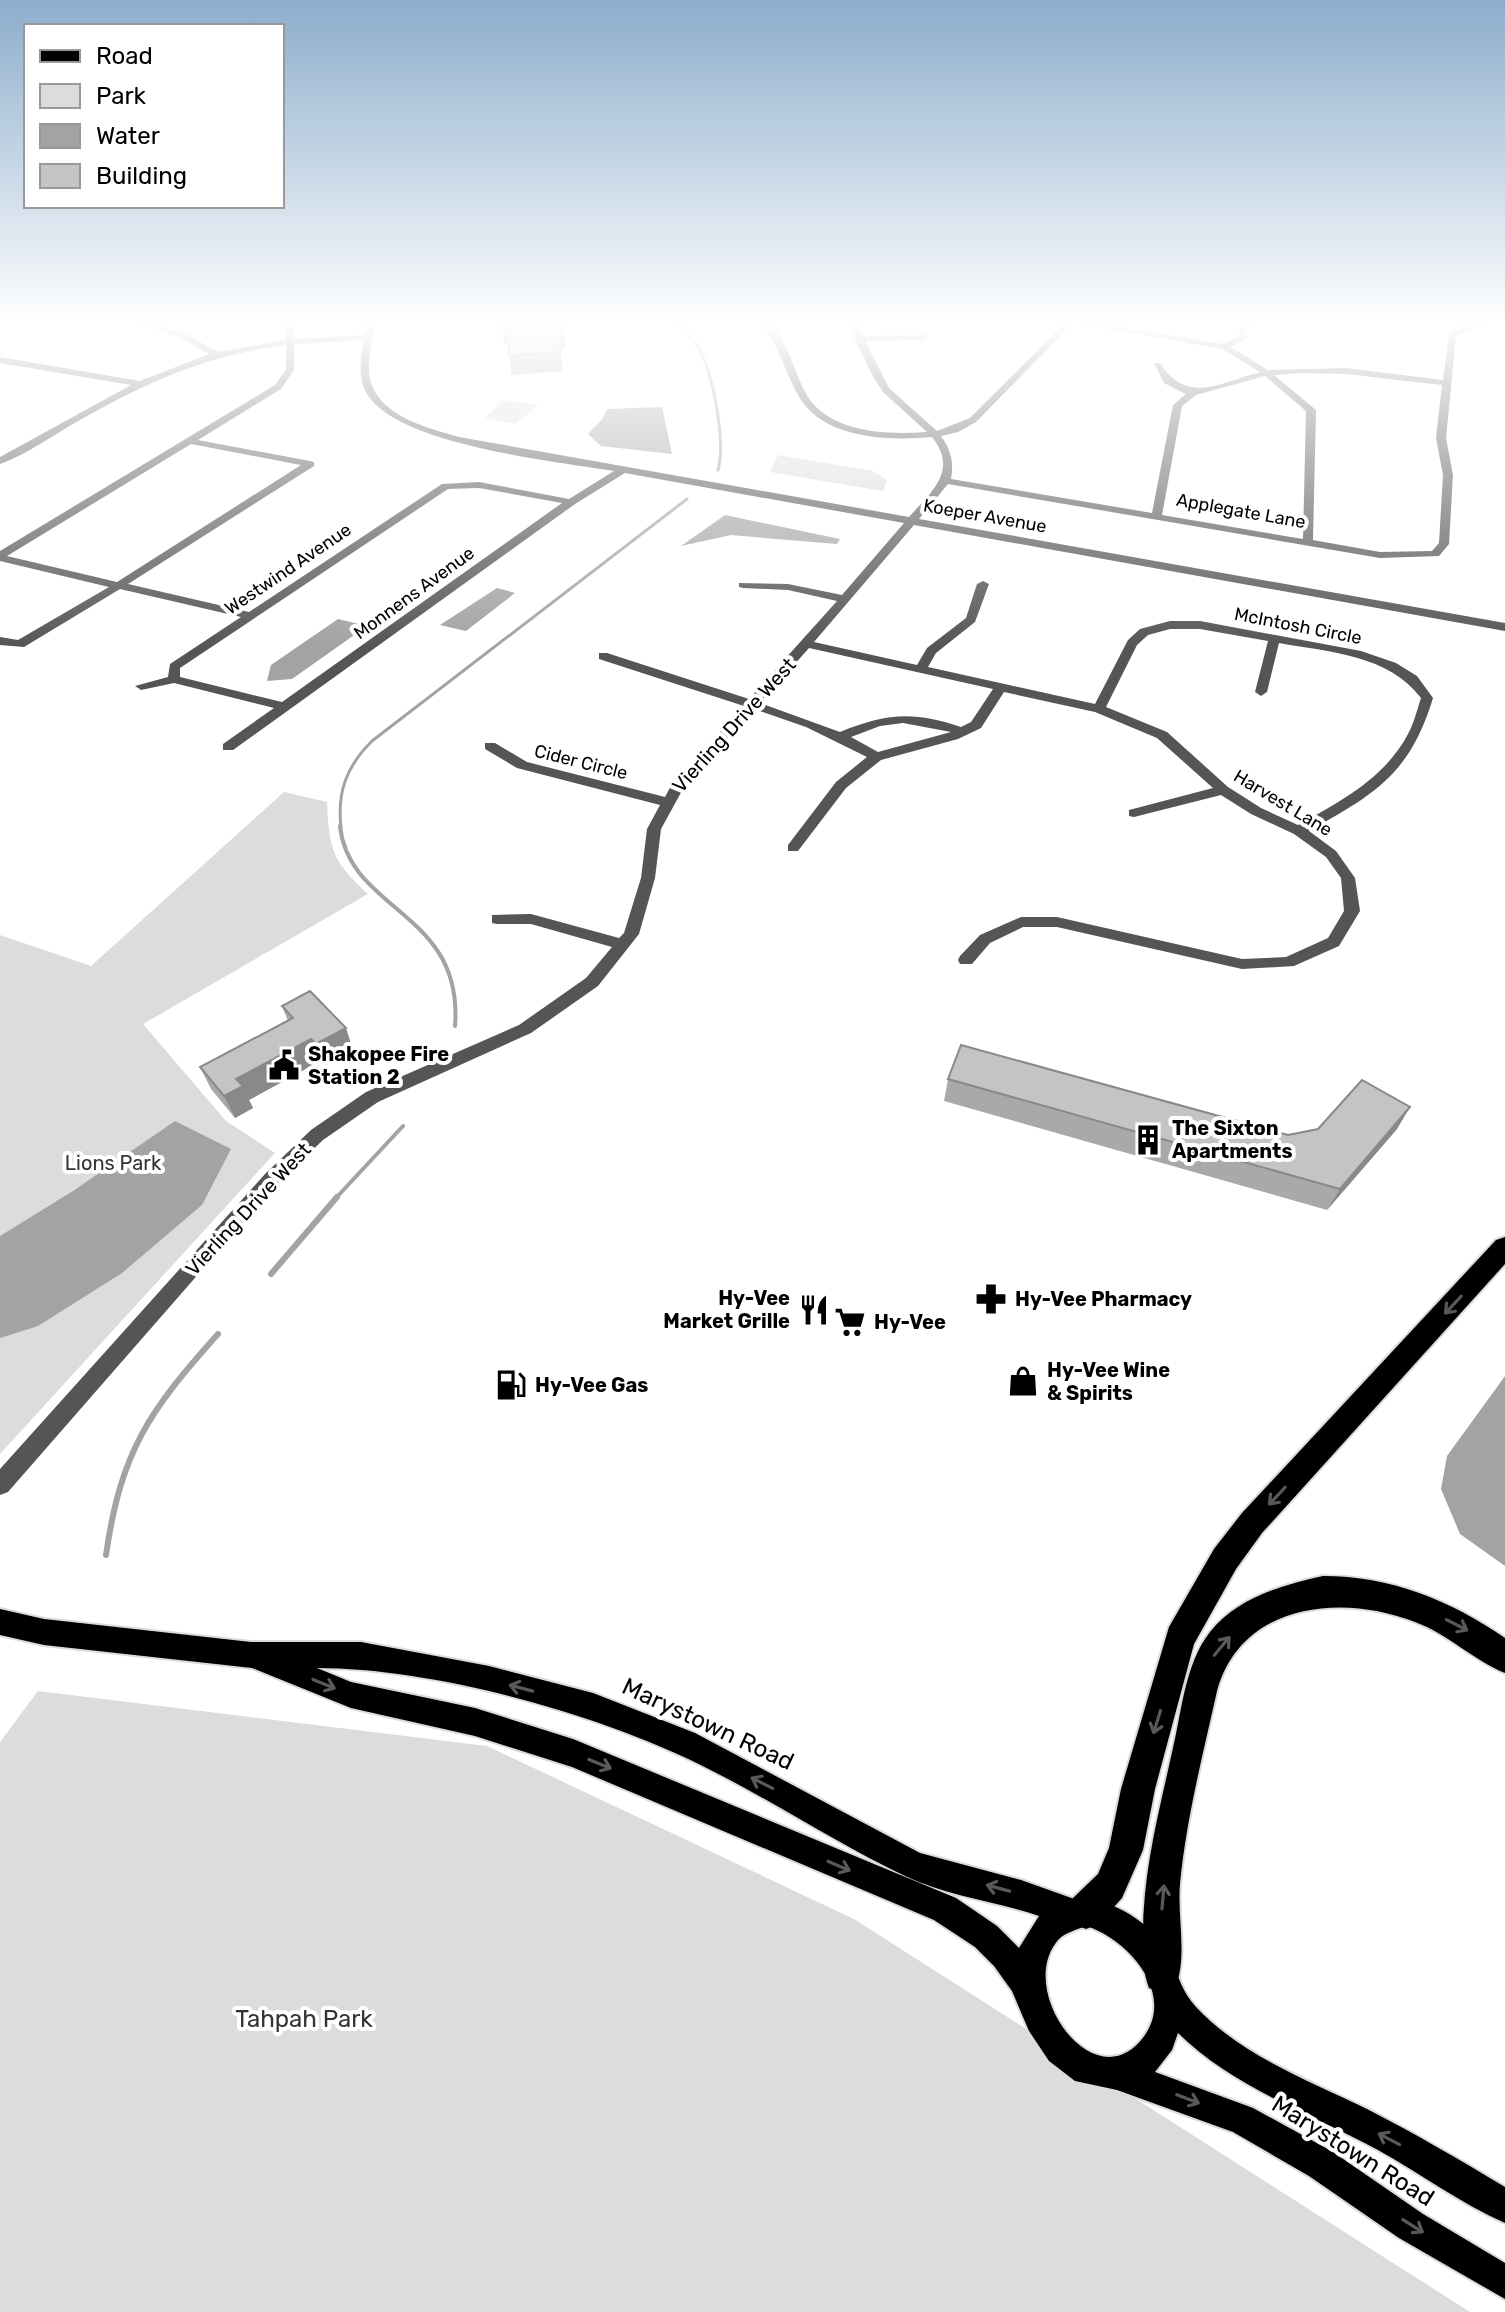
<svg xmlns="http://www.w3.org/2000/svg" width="1505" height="2312" font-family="Rubik,sans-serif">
<rect width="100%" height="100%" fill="#fff"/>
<!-- green -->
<path fill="#dcdcdc" d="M503 400 539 405 516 424 485 418Z
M778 455 873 471 887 480 883 491 770 472Z
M284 792 327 802C329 849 332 861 368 894L143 1024 226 1121 275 1153 0 1454V935L91 966Z
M38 1691 487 1746 854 1919 1470 2312H0V1742Z"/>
<!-- water -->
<path fill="#a3a3a3" d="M662 407 672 454 601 446 588 434 603 418 607 409Z
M725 515 840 539 837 544 731 535 681 546Z
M497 588 515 593 466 631 440 625Z
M338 619 367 626 292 679 267 681 271 665Z
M175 1121 231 1149 202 1205 122 1273 38 1326 0 1338V1236L73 1191Z
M1505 1376V1566L1460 1534 1441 1489 1447 1456Z"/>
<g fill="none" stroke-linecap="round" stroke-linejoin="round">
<!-- stream-far2 -->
<path stroke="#a3a3a3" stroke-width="3" d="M677 324C684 331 693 338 698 347 713 373 726 441 718 470
M341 828C337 792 346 767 372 741L687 499"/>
<!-- stream-far1 -->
<path stroke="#a3a3a3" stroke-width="4" d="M340 826C349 912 464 911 455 1026
M335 1199 403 1126"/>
<!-- stream -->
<path stroke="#a3a3a3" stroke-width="6" d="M271 1274 337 1197
M106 1555C121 1451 149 1411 218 1334"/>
<!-- major casing -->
<g stroke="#dbdbdb" stroke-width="4">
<path id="major" d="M0 1609 44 1619 251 1642H361L489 1666 593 1693 695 1733 920 1853 1021 1880 1077 1900 1086 1896C1123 1907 1153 1923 1171 1959 1179 1977 1182 1992 1196 2007 1242 2056 1308 2080 1367 2109 1414 2133 1460 2160 1505 2187V2223C1461 2204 1420 2173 1378 2150 1310 2113 1234 2088 1178 2033L1172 2050 1155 2072 1253 2108 1333 2152 1423 2214 1505 2263V2299L1399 2238 1309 2176 1233 2132 1117 2090 1075 2081 1049 2061 1029 2031 1012 1991 994 1966 975 1947 934 1920 572 1767 475 1736 351 1708 252 1668 44 1645 0 1635ZM317 1668C427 1668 575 1708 675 1753 754 1788 827 1839 905 1876 946 1896 996 1901 1039 1916L1019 1948 997 1926 956 1898 573 1739 475 1708 351 1682ZM1086 1926C1126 1938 1175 1991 1145 2035 1096 2105 1013 1989 1059 1939 1065 1933 1078 1929 1086 1926Z"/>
</g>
<!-- highway casing -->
<g stroke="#dbdbdb" stroke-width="4">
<path id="highway" d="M1505 1237V1264L1262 1533 1236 1569 1194 1644 1155 1789 1143 1850 1122 1898 1099 1924 1086 1929 1073 1924 1068 1911 1073 1898 1098 1874 1109 1848 1121 1789 1169 1627 1214 1549 1242 1513 1496 1240Z
M1323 1576C1390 1576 1450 1600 1505 1638V1673C1473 1660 1448 1634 1415 1622 1342 1593 1241 1603 1217 1691 1203 1754 1186 1820 1180 1884 1177 1917 1188 1958 1175 1988L1162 1993 1149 1988C1143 1972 1143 1957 1143 1940 1142 1874 1159 1812 1173 1748 1182 1710 1185 1664 1210 1632 1237 1598 1282 1585 1323 1576Z"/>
</g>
<!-- minor -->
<path fill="#555" fill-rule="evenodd" d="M139 324H151L186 334 218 352 286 340V324H294V339L365 335 367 324H375C373 339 368 356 369 373 374 415 425 427 459 437L909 517C931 492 959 471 932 437 887 441 822 439 798 395 784 370 780 348 762 324H770C788 343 793 367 804 390 825 433 885 435 927 432L883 392 872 375 848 324H856L863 336 928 335 925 340 865 341 889 388 937 431 970 418 1064 324H1072L976 422 958 432 941 436C951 450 954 462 951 479L1152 513 1173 405 1186 394 1164 383 1154 363H1160C1187 405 1220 383 1260 372L1222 349 1083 324H1100L1223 344 1238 337 1241 324H1249L1245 340 1231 347 1268 370 1346 368 1443 380 1449 333 1472 324H1482L1456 336 1446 438 1453 475 1449 544 1439 556 1380 558 948 484 919 519 1505 623V631L914 525 814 642 917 665 927 648 966 618 977 584 983 581 989 584 975 622 936 653 928 667 1095 704 1128 640 1140 629 1170 621H1200L1361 651 1396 663 1417 676 1433 698C1410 774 1375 794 1309 831L1336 851 1355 878 1360 911 1339 946 1294 966 1242 969 1057 927H1023L990 943 972 964H960L958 960 960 956 980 935 1021 917H1057L1242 959 1286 957 1328 938 1344 911 1341 878 1326 857 1294 834 1251 814 1221 795 1134 817 1129 816V810L1213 788 1157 738 1095 712 1004 692 981 728 958 739 881 760 846 788 798 851H788V845L836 782 867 757 806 727 754 709 683 789 661 829 655 878 639 934 598 986 531 1033 378 1102 323 1140 277 1184 8 1492 0 1495V1469L265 1174 311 1130 366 1092 519 1025 586 978 612 947 531 924H497L492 923V915L531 914 619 938 624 933 641 878 647 829 660 805 517 768 485 749V743H495L527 762 665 797 672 784 744 706 599 659V653H607L749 699 837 601 788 590 743 588 739 587V583L788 584 842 595 904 523 625 473 575 504 233 750H223V744L274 708 174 683 141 690 135 686 168 677 170 664 241 617 120 589 24 647 0 645V637L18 640 109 587 0 561V551L275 385 286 370V345C210 354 146 382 80 420 54 434 28 454 0 464V457L131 385 0 363V357L140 381 209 354 180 338ZM364 340C361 355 358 373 364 388 387 445 557 461 614 471L569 499 479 482 442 484 249 612 128 584 314 466V462L310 461 198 440 281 389 294 370V344ZM1302 373 1346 374 1442 385 1436 438 1443 475 1439 543 1432 551 1380 552 1313 540 1316 410 1274 375ZM1265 376 1306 411 1303 539 1162 515 1182 406 1196 395ZM191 444 301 465 117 582 7 556ZM479 488 562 503 282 702 180 677V668L448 489ZM1170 629H1200L1268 641 1255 692 1261 696 1267 692 1279 643C1329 652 1389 655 1421 698 1417 710 1414 723 1408 734 1385 778 1340 802 1298 825L1261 808 1228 787 1167 732 1106 707 1137 645 1148 635ZM809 648 993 689 971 722 961 727C914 711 886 713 840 732L760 703ZM903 723 951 732 878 752 851 737 880 726Z"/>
<!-- major -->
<use href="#major" fill="#000" fill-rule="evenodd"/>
<!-- highway -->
<use href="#highway" fill="#000" fill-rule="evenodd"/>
</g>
<!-- wall -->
<path fill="#a9a9a9" d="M502 324H565V348H560L563 371 511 375 509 344 504 345Z
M282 1006 353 1050 324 1066 320 1061 249 1100 253 1108 235 1118 211 1089 200 1067 288 1021Z
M948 1079 1288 1135 1397 1129 1327 1210 944 1101Z"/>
<!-- shaded-wall -->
<path fill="#898989" d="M563 324H565V348H560L558 330Z
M508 326 511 344 504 345 502 327Z
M346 1028 353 1050 324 1066 316 1044Z
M311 1039 320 1061 249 1100 253 1108 235 1118 224 1096 236 1079Z
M1410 1107 1397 1129 1327 1210 1340 1189Z"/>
<!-- building -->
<path fill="#c4c4c4" stroke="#898989" stroke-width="2" d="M502 324H563V330H558L561 352 509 356 508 326 502 327Z
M310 991 346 1028 316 1044 311 1039 236 1079 243 1086 224 1096 200 1067 293 1018 282 1006Z
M961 1045 1288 1135 1318 1129 1362 1080 1410 1107 1340 1189 948 1079Z"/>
<!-- one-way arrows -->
<defs><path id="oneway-shaft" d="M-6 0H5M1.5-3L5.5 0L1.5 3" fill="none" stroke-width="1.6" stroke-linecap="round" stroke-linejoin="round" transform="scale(2)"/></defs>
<g stroke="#595959">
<use href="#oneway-shaft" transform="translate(1453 1305) rotate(133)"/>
<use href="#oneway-shaft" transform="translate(1277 1496) rotate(133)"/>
<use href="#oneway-shaft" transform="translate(1457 1625) rotate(27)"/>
<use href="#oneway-shaft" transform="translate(1222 1646) rotate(-50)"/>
<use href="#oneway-shaft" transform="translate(324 1684) rotate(22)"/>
<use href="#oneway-shaft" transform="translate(521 1688) rotate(-165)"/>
<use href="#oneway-shaft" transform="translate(1157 1722) rotate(107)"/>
<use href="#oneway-shaft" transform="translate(600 1764) rotate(22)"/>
<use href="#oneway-shaft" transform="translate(762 1783) rotate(-153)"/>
<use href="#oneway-shaft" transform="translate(839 1866) rotate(23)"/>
<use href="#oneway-shaft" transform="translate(998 1888) rotate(-165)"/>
<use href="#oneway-shaft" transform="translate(1163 1897) rotate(-85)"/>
<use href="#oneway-shaft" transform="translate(1188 2099) rotate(21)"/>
<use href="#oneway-shaft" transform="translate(1389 2139) rotate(-152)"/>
<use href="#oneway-shaft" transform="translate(1413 2226) rotate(32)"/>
</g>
<!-- sky -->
<linearGradient id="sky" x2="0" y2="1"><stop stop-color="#8cadcc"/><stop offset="0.5" stop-color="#fff"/><stop offset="1" stop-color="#fff" stop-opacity="0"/></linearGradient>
<rect width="1505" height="647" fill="url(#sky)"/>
<!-- icons -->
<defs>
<g id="civic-bare" transform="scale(2.4)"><path d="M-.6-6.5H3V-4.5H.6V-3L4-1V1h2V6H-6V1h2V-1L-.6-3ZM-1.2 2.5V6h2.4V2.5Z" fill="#000" stroke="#fff" stroke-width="2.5" paint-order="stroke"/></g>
<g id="building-bare" transform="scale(2.4)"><path d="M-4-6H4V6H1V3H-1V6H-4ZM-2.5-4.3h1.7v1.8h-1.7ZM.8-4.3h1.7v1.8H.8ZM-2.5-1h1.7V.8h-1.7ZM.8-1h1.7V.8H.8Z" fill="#000" stroke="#fff" stroke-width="2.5" paint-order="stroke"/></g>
<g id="pharmacy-bare" transform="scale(2.4)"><path d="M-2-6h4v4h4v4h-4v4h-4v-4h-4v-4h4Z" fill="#000" stroke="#fff" stroke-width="2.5" paint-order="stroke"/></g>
<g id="restaurant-bare" transform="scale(2.4)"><path d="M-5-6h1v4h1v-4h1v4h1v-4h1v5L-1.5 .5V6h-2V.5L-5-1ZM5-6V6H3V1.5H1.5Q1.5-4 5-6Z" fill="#000" stroke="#fff" stroke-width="2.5" paint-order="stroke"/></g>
<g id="supermarket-bare" transform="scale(2.4)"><path d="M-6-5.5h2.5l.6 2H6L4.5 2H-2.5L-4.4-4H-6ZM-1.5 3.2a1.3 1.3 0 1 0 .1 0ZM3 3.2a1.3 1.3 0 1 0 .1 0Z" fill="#000" stroke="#fff" stroke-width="2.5" paint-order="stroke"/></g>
<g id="shop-bare" transform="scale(2.4)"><path d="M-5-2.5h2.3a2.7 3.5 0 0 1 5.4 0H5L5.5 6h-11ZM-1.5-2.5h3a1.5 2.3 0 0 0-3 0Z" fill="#000" stroke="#fff" stroke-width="2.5" paint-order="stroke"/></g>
<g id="fuel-bare" transform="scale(2.4)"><path d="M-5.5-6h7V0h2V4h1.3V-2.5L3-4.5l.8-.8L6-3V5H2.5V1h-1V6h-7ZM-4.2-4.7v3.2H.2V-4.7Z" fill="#000" stroke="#fff" stroke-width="2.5" paint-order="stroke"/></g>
</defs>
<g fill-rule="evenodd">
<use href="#civic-bare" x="284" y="1065"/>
<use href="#building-bare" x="1148" y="1140"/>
<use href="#pharmacy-bare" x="991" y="1299"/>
<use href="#restaurant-bare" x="814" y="1310"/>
<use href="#supermarket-bare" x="850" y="1322"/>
<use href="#shop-bare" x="1023" y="1381"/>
<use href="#fuel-bare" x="511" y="1385"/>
</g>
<g text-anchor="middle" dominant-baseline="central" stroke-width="8" stroke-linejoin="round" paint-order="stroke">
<!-- far-street labels -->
<g font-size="18" fill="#000" stroke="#fff">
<text transform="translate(1241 511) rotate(10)">Applegate Lane</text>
<text transform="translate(985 516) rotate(10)">Koeper Avenue</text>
<text transform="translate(288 569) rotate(-34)">Westwind Avenue</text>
<text transform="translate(414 593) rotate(-36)">Monnens Avenue</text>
<text transform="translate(1298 626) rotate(11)">McIntosh Circle</text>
<text transform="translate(581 762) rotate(14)">Cider Circle</text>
<text transform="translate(1283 803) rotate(31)">Harvest Lane</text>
</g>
<!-- street labels -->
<g font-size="20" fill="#000" stroke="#fff">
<text transform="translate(734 725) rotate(-48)">Vierling Drive West</text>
<text transform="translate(248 1209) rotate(-47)">Vierling Drive West</text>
</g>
<!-- poi labels -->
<g font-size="20" font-weight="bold" fill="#000" stroke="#fff" text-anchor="start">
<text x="308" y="1054">Shakopee Fire<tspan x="308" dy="23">Station 2</tspan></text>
<text x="1172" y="1128">The Sixton<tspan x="1172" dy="23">Apartments</tspan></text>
<text x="790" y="1298" text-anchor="end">Hy-Vee<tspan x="790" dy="23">Market Grille</tspan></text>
<text x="1015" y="1299">Hy-Vee Pharmacy</text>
<text x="874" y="1322">Hy-Vee</text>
<text x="1047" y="1370">Hy-Vee Wine<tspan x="1047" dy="23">&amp; Spirits</tspan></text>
<text x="535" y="1385">Hy-Vee Gas</text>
</g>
<!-- park labels -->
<g font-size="20" fill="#333" stroke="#fff">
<text x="113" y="1163">Lions Park</text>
</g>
<!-- near-street labels -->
<g font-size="24" fill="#000" stroke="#fff">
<text transform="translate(708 1724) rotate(25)">Marystown Road</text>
<text transform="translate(1353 2151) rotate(32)">Marystown Road</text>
</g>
<!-- near-park labels -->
<g font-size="24" fill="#333" stroke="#fff">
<text x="304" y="2019">Tahpah Park</text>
</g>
</g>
<!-- legend -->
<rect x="24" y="24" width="260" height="184" fill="#ffffff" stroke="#999999" stroke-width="2"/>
<rect x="40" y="50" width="40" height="12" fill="#000000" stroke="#999999" stroke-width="2"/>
<text x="96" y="64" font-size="24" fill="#000000">Road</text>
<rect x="40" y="84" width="40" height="24" fill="#dcdcdc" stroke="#999999" stroke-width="2"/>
<text x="96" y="104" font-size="24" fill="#000000">Park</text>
<rect x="40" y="124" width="40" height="24" fill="#a3a3a3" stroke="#999999" stroke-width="2"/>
<text x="96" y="144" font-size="24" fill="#000000">Water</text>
<rect x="40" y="164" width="40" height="24" fill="#c4c4c4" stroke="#999999" stroke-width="2"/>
<text x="96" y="184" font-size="24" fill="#000000">Building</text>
</svg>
